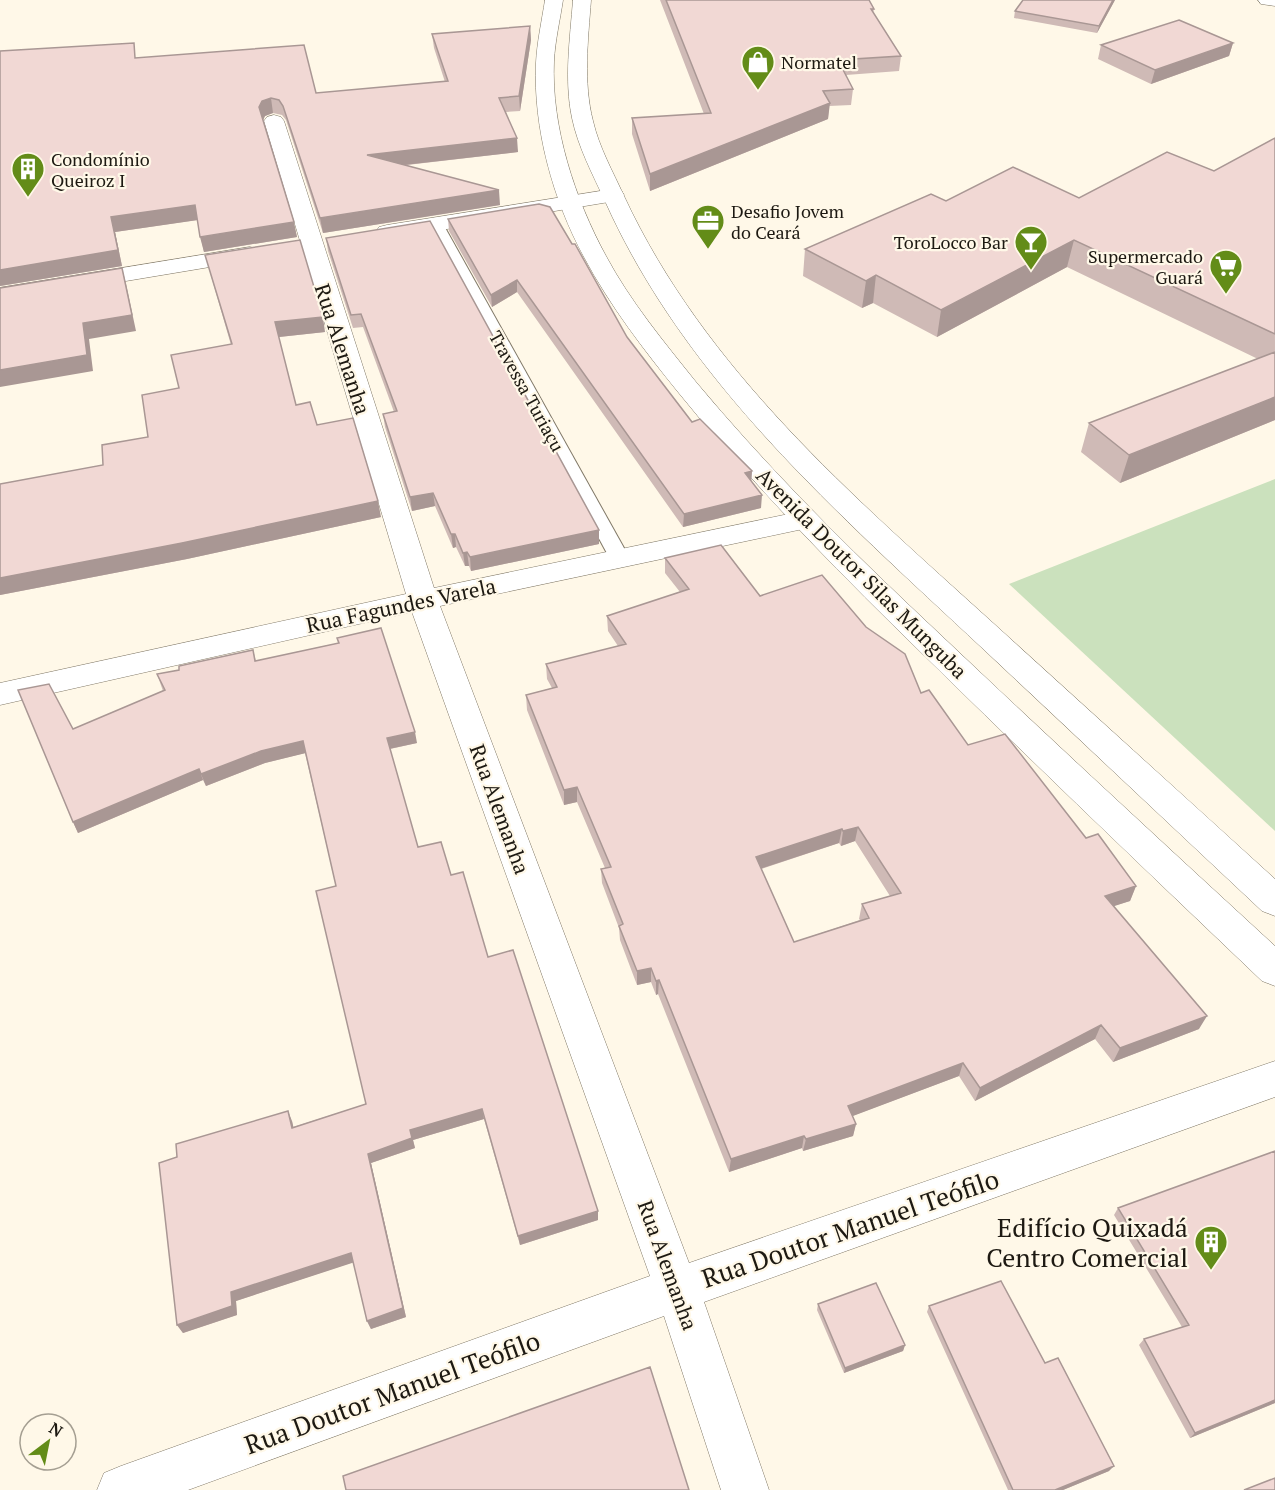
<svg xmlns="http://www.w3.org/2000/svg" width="1275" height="1490" font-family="'PT Serif',serif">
<rect width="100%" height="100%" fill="#fff8e8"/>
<!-- green -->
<path fill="#cbe1bd" d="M1275 479V831L1009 584Z"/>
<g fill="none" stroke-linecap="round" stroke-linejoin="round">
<!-- lane casing -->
<g stroke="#807867" stroke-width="2">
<path id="lane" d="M436 220 443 224 629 557 626 562H612L609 557 429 224Z"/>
</g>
<!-- street casing -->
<g stroke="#807867" stroke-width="1">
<path id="street" d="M1258 0H1275V6L1261 4Z
M274 115 281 117 284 121 434 588 803 511 813 514 817 520 813 526 803 529 440 606 689 1263 1275 1061V1097L704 1302 769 1490H721L664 1316 188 1490H97L104 1473 121 1466 650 1276 412 612 0 705V683L406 594 264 121 267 117Z
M613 189 621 190 624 195 621 200 387 239 379 237 376 232 379 227 387 225Z
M250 247 258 249 261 254 258 259 0 302V288Z"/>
</g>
<!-- primary casing -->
<g stroke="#807867" stroke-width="1">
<path id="primary" d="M545 0H563C560 20 555 41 554 61 551 127 575 199 606 256 630 301 664 342 696 382 762 461 834 534 909 605 1030 720 1152 833 1275 946V986L1262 981C1138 863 1015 745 893 625 817 550 745 475 678 392 644 350 610 306 584 257 553 200 533 128 536 63 537 42 542 20 545 0Z
M573 0H591C588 40 583 82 593 121 599 147 613 172 624 196 705 370 852 495 992 622 1086 708 1181 793 1275 879V916L1262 911C1168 823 1075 735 981 647 839 514 686 382 605 201 593 175 578 147 572 118 564 80 570 39 573 0Z"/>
</g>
<!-- lane -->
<use href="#lane" fill="#fff" fill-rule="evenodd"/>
<!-- street -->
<use href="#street" fill="#fff" fill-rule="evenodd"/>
<!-- primary -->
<use href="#primary" fill="#fff" fill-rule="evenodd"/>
</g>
<!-- wall -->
<path fill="#cfbab6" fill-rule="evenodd" d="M660 0H869L874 9 873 13 901 56 899 71 846 75 853 89 851 105 829 106 828 119 650 191 632 134V118L704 114Z
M1115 0 1097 33 1014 18 1015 11Z
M530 26 531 40 520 111 506 112 518 152 407 165 500 205 323 233 286 120 282 115 273 113 265 116 263 120 297 237 204 252 197 220 115 232 122 266 0 286V51L137 58 316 93 445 82 434 48 432 34Z
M1233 43 1229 56 1151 84 1098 59 1101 45Z
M1275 138V420L1120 483 1081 452 1089 423 1258 359 1067 267 937 337 873 303 862 308 803 276 805 249 946 201 1079 198 1214 171Z
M448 219 627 337 692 422 752 471 751 482 761 508 683 527 517 292 492 307 449 231Z
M326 238 599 544 471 571 469 566H465L456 547 453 548 435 506 412 511 385 427 383 414 394 412 363 327 353 328 328 251Z
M205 255 325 332 279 337 296 405 317 425 381 517 187 559 0 595V484L103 465 148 437 179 388 231 345Z
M665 558 760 596 921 693 968 745 1086 838 1136 886 1130 901 1113 906 1199 1029 1113 1062 1095 1039 975 1101 959 1076 852 1116 856 1124 853 1136 803 1151 802 1148 729 1172 658 994 656 995 651 982 637 985 620 940 619 928 602 883 601 869 605 868 577 802 564 805 527 710 526 695 552 688 547 679 546 664 618 646 608 631 607 616 680 592 665 573ZM855 841 890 896 862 904 859 919 860 920 794 942 761 869 839 843 841 846Z
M337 638 417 743 390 749 418 847 451 875 488 957 598 1211V1220L520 1245 484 1119 413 1140 415 1148 371 1163 406 1317 371 1329 367 1321 353 1262 236 1301 237 1315 183 1333 177 1325 292 1121 293 1127 366 1104 336 886 305 753 265 763 206 786 203 780 78 833 73 822V729L163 691 157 674 179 670 253 650 256 661 338 643Z
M1118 1208 1275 1403 1190 1438 1139 1345 1144 1339 1182 1327 1114 1215Z
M818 1304 905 1345 903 1351 844 1373 817 1310Z
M929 1306 1045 1363 1109 1471 1063 1490H1008L927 1312Z"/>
<!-- shaded-wall -->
<path fill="#a99794" d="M1113 0H1115L1097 33 1099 26Z
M530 26 531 40 520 111 519 96Z
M1233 43 1229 56 1151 84 1155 70Z
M271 98 273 113 265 116 262 122 259 107 262 101Z
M830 103 828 119 650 191V174Z
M517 138 518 152 369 169 367 155Z
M499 190 500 205 323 233 320 218Z
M195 205 198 220 115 232 122 266 0 286V270L111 217Z
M294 222 297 237 204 252 200 237Z
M1074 240 1067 267 937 337 941 310Z
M122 268 126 284 136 331 89 339 93 371 0 387V370L83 323Z
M876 275 873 303 862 308 866 281Z
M517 280V292L492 307 491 295Z
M323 317 325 332 279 337 275 322Z
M1275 397V420L1120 483 1129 455Z
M752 471 751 484 745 473Z
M433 493 435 506 412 511 410 497Z
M762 495 761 508 683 527 684 514Z
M378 501 381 517 187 559 0 595V578Z
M599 530V544L471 571 470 557Z
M451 534H455L456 547 453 548Z
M467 552 469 566H465L463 553Z
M415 732 417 743 389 749 387 738Z
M303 741 306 753 265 763 206 786 201 774 261 751Z
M199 769 203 780 78 833 73 822Z
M577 787V802L564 805V790Z
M858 827 855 841 841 846 843 831Z
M842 829 839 843 754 871 756 857Z
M1136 886 1130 901 1099 911 1105 896Z
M651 968V982L637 985V971Z
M659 980 658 994 656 995V981Z
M1207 1016 1199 1029 1113 1062 1120 1048Z
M1101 1025 1095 1039 975 1101 980 1088Z
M963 1063 959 1076 845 1119 848 1106Z
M482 1109 484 1119 413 1140 415 1148 371 1163 406 1317 371 1329 367 1321 368 1154 410 1130Z
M288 1111 292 1121 296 1138 292 1128Z
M856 1124 853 1136 803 1151 806 1139Z
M804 1136 802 1148 729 1172 731 1159Z
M598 1211V1220L520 1245 518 1236Z
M351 1253 355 1262 236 1301 237 1315 183 1333 177 1325 231 1292Z
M905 1345 903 1351 844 1373 845 1368Z
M1275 1400V1403L1190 1438 1195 1433Z
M1114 1466 1109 1471 1063 1490H1055Z"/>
<!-- building -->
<path fill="#f1d8d4" stroke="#a99794" stroke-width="1.5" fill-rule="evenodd" d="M666 0H869L874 9H871L901 56 838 60 853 89 823 91 830 103 650 174 632 118 711 113Z
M1023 0H1113L1099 26 1015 11Z
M1179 20 1233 43 1155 70 1101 45Z
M530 26 519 96 499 98 517 138 367 155 499 190 320 218 283 106 279 100 271 98 262 101 259 107 294 222 200 237 195 205 111 217 118 250 0 270V51L134 43 135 58 304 45 316 93 448 81 432 34Z
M1275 138V334L1074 240 941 310 876 275 866 281 805 249 931 194 946 201 1013 167 1079 198 1167 152 1214 171Z
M539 204 550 207 572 244H575L627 337 692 422 700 419 752 471 745 473 762 495 684 514 517 280 491 295 448 219Z
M430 221 599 530 470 557 467 552 463 553 455 534H451L433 493 410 497 383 414 397 411 361 314 351 315 326 238Z
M300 240 323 317 275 322 296 405 310 402 317 425 353 418 378 501 182 543 0 578V484L103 465 102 445 148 437 142 395 179 388 171 355 232 344 205 255Z
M122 268 132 315 83 323 87 355 0 370V288Z
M1275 352V397L1129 455 1089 423Z
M721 545 760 596 822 575 866 627 905 654 921 693 929 690 968 745 1005 734 1086 838 1098 834 1136 886 1105 896 1207 1016 1120 1048 1101 1025 980 1088 963 1063 848 1106 856 1124 806 1139 804 1136 731 1159 659 980 656 981 651 968 637 971 619 926 623 924 601 869 611 867 577 787 564 790 526 695 557 687 546 664 626 644 607 616 689 589 665 558ZM858 827 901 893 862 904 869 918 794 942 756 857 842 829 843 831Z
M381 628 415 732 387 738 418 847 441 842 451 875 463 872 488 957 513 950 598 1211 518 1236 482 1109 410 1130 412 1138 368 1154 403 1308 367 1321 351 1253 231 1292 232 1306 177 1325 159 1163 177 1157 176 1144 288 1111 292 1128 366 1104 316 891 336 886 303 741 261 751 201 774 199 769 73 822 18 690 49 684 73 729 165 690 157 674 179 670V666L253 650 255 661 339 643 337 638Z
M1275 1151V1400L1195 1433 1144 1339 1189 1325 1118 1208Z
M1001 1281 1045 1363 1058 1358 1114 1466 1055 1490H1013L929 1306Z
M876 1283 905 1345 845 1368 818 1304Z
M650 1367 689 1490H346L343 1476Z
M1275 1478V1490H1244Z"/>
<!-- icons -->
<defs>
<g id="shop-pin" transform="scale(1.725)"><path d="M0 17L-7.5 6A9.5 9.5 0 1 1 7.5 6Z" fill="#638c18" stroke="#fff8e8"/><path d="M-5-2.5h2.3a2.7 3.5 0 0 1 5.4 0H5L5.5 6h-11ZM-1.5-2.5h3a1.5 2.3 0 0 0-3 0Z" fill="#fff"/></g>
<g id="building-pin" transform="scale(1.725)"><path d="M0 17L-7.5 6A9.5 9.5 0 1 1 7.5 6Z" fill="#638c18" stroke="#fff8e8"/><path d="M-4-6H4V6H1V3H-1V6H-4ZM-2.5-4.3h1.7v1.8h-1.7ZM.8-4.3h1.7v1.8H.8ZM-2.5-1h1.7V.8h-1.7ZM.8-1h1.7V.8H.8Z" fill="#fff"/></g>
<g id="office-pin" transform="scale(1.725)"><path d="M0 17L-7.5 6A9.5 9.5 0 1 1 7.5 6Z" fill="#638c18" stroke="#fff8e8"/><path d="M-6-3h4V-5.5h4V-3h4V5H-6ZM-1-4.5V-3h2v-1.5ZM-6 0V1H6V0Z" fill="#fff"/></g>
<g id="bar-pin" transform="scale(1.725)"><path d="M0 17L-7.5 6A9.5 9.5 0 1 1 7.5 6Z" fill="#638c18" stroke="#fff8e8"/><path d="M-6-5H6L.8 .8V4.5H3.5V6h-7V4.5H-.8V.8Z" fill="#fff"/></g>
<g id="supermarket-pin" transform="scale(1.725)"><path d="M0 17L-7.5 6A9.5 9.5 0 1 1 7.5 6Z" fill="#638c18" stroke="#fff8e8"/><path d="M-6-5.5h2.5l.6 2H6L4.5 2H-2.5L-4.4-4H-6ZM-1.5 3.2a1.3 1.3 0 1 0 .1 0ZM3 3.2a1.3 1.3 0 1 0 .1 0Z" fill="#fff"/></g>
</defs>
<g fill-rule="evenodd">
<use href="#shop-pin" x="758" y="62"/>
<use href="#building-pin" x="28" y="169"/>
<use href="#office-pin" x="708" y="221"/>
<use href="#bar-pin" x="1031" y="242"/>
<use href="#supermarket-pin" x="1226" y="266"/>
<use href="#building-pin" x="1211" y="1242"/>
</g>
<g text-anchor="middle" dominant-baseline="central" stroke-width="4.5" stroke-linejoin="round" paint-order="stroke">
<!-- far-poi labels -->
<g font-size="18" fill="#1d1912" stroke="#fff8e8" text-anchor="start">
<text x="781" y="62">Normatel</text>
<text x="51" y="159">Condomínio<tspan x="51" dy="21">Queiroz I</tspan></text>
<text x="731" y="211">Desafio Jovem<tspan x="731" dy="21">do Ceará</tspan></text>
<text x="1008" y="242" text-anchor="end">ToroLocco Bar</text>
<text x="1203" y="256" text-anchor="end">Supermercado<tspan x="1203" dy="21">Guará</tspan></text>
</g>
<!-- far-street labels -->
<g font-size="18" fill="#1d1912" stroke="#fff8e8">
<text transform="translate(527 391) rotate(61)">Travessa Turiaçu</text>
</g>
<!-- street labels -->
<g font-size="21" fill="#1d1912" stroke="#fff8e8">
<text transform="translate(343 349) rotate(72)">Rua Alemanha</text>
<text transform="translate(862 573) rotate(45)">Avenida Doutor Silas Munguba</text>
<text transform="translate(401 605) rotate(-12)">Rua Fagundes Varela</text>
<text transform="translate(500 809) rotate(70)">Rua Alemanha</text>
<text transform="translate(668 1265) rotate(70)">Rua Alemanha</text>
</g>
<!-- near-poi labels -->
<g font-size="26" fill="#1d1912" stroke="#fff8e8" text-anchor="end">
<text x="1188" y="1227">Edifício Quixadá<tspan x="1188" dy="30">Centro Comercial</tspan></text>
</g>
<!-- near-street labels -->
<g font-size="26" fill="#1d1912" stroke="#fff8e8">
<text transform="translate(850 1228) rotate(-19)">Rua Doutor Manuel Teófilo</text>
<text transform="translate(392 1392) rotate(-20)">Rua Doutor Manuel Teófilo</text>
</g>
</g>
<!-- north arrow -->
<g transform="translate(48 1442) rotate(32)"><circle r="28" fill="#fff8e8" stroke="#a59f92" stroke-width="1.5"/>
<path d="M0-4.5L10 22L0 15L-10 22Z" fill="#638c18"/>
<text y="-9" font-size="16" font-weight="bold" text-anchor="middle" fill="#1d1912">N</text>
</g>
</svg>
